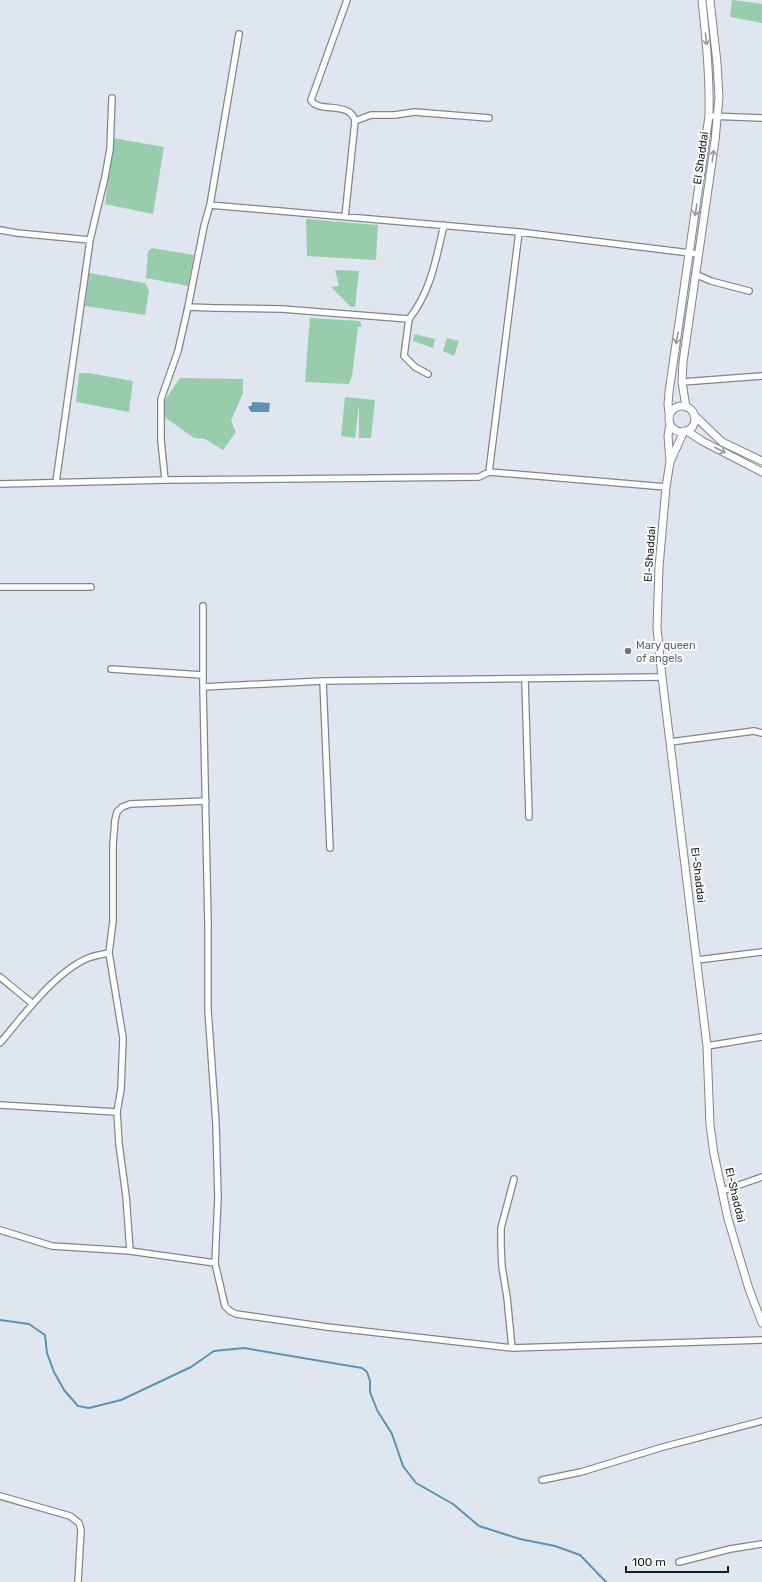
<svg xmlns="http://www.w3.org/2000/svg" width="762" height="1582" font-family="Rubik,sans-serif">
<rect width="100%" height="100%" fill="#e0e6ef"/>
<!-- green -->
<path fill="#99ccac" d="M732 0 762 4V23L730 17Z
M113 138 164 147 153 214 105 204Z
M306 219 378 225 376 260 307 256Z
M152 248 194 255 188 286 146 278 148 251Z
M335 270 359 271 355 307H351L331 287 339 286Z
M89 273 145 283 149 291 145 315 85 306Z
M310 318 360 321 362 327H358L352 376 349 384 305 382Z
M414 334 435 339 433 348 413 341Z
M447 338 459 341 454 356 443 351Z
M79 373H89L133 381 129 412 76 402Z
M180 378 243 379V393L231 421 236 432 223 450 205 439 194 438 166 418 161 406Z
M345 397 375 400 371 438H359V404L355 438 341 436Z"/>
<!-- water -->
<path fill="#6191b1" d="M252 402 270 403 269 412H251L248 407 252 405Z"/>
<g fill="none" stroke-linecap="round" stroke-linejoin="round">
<!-- stream -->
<path stroke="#6191b1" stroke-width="2" d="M0 1320 29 1324 45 1335 47 1353 54 1372 64 1390 78 1406 89 1408 121 1400 191 1367 214 1351 244 1348 362 1368 367 1372 370 1381V1392L377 1410 392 1434 403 1466 416 1483 453 1504 479 1526 520 1539 555 1546 580 1555 606 1582"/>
<!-- minor casing -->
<g stroke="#80858d" stroke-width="8">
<path id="minor" d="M709 116 762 118
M355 121 371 115H395L414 112 489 118
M210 205 239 34
M345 217 355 121C350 100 318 114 311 100L347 0
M0 230 17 233 90 240 105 177 110 149 112 98
M519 232 698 254
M695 274 711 281 749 291
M188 307 215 308 282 309 409 319C431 291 436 259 444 225
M409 319 404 356 415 367 428 374
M682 382 762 376
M165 480 161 440V399L178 351 188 307 204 226 210 205 519 232 489 472
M56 482 90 240
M0 484 165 480 479 477 489 472 666 487
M0 587H91
M111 669 202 675
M662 677 323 681 203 687 208 923V1010L216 1124 218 1198 215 1263 225 1306 230 1311 236 1314 327 1327 512 1348 762 1340
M525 680 529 817
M323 681 330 848
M203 687V606
M670 742 754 731 762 733
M206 801 130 804 122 807 117 812 115 820 113 845V921L109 953 123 1038 121 1089 117 1112 119 1144 126 1196 130 1251 215 1263
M697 960 762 952
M0 977 33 1004
M0 1043C23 1016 57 969 91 957 97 955 104 954 109 953
M707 1046 762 1037
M0 1105 117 1112
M722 1191 762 1177
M0 1230 52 1246 130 1251
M512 1348 507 1297 502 1267 501 1246V1228L514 1179
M542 1480 581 1472 663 1447 762 1421
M0 1496 70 1516 79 1523 81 1530 78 1582
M679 1562 730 1549 762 1544"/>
</g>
<!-- tertiary casing -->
<g stroke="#80858d" stroke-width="9">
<path id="tertiary" d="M669 419a13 13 0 1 1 26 0a13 13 0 1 1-26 0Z
M686 407 682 382 683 362 715 141 719 97 717 63 710 0
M669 414 668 404 669 392 709 116C710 77 706 39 702 0
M694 415 722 442 762 461
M670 424 668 436 670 462 666 487 659 567 657 628 662 677 707 1046 710 1125 714 1154 728 1219 749 1289 762 1323
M687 431 702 441 762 472
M670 462 684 431"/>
</g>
<!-- minor -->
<use href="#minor" stroke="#fff" stroke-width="5.5"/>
<!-- tertiary -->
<use href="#tertiary" stroke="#fff" stroke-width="7"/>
</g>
<!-- one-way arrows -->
<defs><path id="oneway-shaft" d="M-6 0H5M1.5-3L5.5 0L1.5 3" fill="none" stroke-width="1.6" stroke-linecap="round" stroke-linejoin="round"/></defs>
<g stroke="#979899">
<use href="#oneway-shaft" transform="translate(706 39) rotate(84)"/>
<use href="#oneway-shaft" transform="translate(713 156) rotate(-82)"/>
<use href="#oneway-shaft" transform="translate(696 210) rotate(98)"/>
<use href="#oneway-shaft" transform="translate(677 338) rotate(100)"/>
<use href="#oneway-shaft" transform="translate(720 450) rotate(27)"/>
</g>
<!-- markers -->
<circle fill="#6b7280" stroke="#fff" stroke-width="1.5" cx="628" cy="651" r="4"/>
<g text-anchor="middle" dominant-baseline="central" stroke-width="4" stroke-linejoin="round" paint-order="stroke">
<!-- street labels -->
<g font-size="11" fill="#181a1d" stroke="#fff">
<text transform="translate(701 158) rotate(-82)">El Shaddai</text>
<text transform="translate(650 554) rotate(-86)">El-Shaddai</text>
<text transform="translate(698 875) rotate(83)">El-Shaddai</text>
<text transform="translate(735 1195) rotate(77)">El-Shaddai</text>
</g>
<!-- worship labels -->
<g font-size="11" fill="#5b616d" stroke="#fff" text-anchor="start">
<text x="636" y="645">Mary queen<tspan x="636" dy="13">of angels</tspan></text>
</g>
</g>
<!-- scale -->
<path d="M626 1566v6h102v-6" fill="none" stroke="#181a1d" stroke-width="2"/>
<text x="632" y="1566" font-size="12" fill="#181a1d" stroke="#ffffff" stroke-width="3" paint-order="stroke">100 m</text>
</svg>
